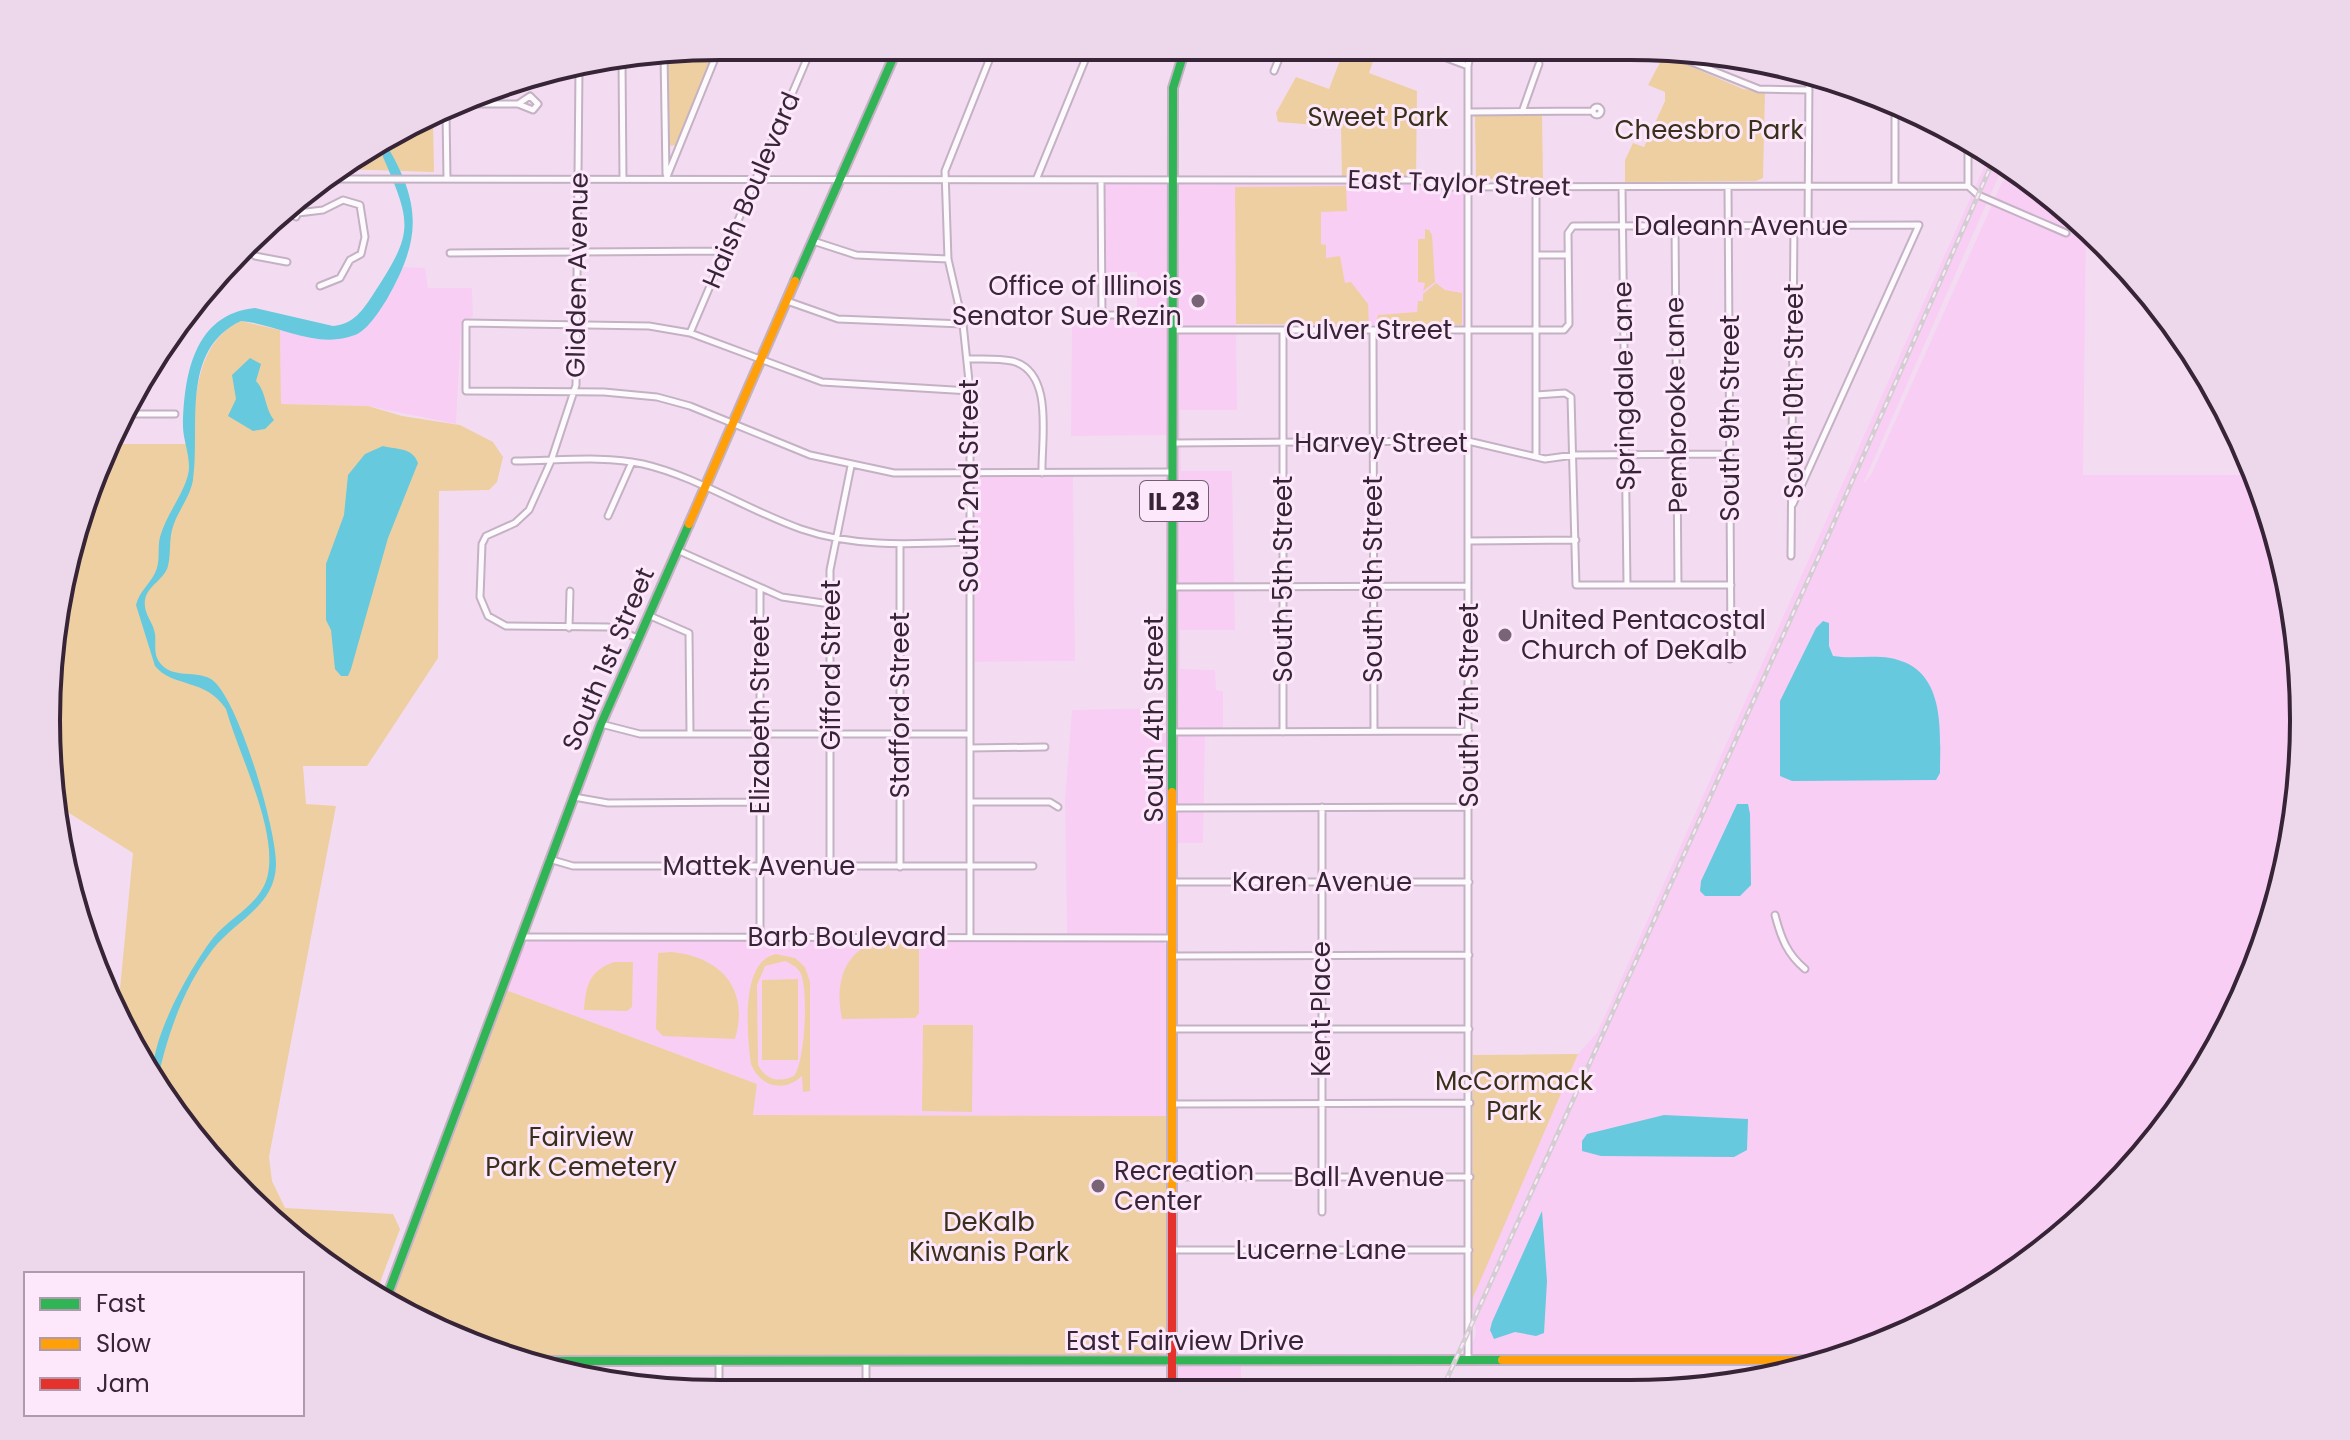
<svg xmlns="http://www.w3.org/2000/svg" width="2350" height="1440" font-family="Poppins,sans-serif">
<rect width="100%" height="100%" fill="#f3dcf1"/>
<!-- built -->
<path fill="#f8cef5" d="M1989 156 2004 164 1863 484 1871 475 2003 180 2040 185 2086 229 2083 475H2256L2268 503 2298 632 2303 764 2281 894 2235 1018 2165 1130 2075 1226 1967 1304 1846 1358 1761 1375V1363H1464L1476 1334 1472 1300 1491 1253 1578 1054 1597 1033Z
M1105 183H1416L1463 190 1465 194V326L1236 324 1237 410H1180L1181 471H1232L1235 630H1180V669L1215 670 1216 690 1223 691V734H1205L1203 843H1176L1175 933 1067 935 1065 799 1072 710 1169 708 1170 435 1071 436 1072 320 1137 317V272H1105Z
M403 267 425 268 428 288H472L473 317 463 319 461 326 456 424 368 406 281 404 280 330 306 337 358 334 385 302Z
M1073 475 1075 661 975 662 974 476Z
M1161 940 1168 947V1116L753 1115 757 1084 506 990 519 954 529 941Z
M1241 1362V1391L1174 1390V1363Z"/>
<!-- green -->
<path fill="#eecfa2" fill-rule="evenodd" d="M716 47 677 145 668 146V55Z
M1344 50H1377L1369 73 1417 91 1416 183 1342 182 1341 127 1278 122 1276 113 1296 77 1329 89Z
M1664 55 1743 89 1765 92 1763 178 1756 181 1625 182V160L1633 143 1644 147 1665 101V92L1648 85Z
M1542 114 1543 178 1476 179 1475 115Z
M433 119 434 172 340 169Z
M1346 186 1347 211 1321 212V244L1326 245V258L1340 256 1345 283 1351 282 1368 304 1369 325 1236 324 1235 187Z
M1425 229 1429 230 1432 235 1435 282 1423 291 1425 283 1418 282V239H1425Z
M1436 283 1445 290 1462 293V325L1376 324 1378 315 1417 312 1418 301H1423V294Z
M241 321 280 330 281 404 368 406 402 416 460 425 493 442 503 457 497 482 489 490 439 491 438 658 367 766H303L306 804 336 806 269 1157 272 1181 285 1208 393 1214 400 1229 376 1293 310 1255 160 1095 118 1010 133 853 61 808 46 720 82 504 111 444H193C195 400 195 342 241 321Z
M877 941 919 942V1013L915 1018 842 1019C835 986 842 953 877 941Z
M672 952C720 957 750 988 735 1039L663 1036 656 1029 658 953Z
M776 954 795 958 805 967 810 982V1091L803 1092 802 1076C784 1093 760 1087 751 1064 747 1034 740 961 776 954ZM785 961C791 964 796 966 800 972 809 987 805 1063 794 1076 779 1083 766 1080 758 1065L757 985 765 966Z
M614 962H633L632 1007 627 1011 584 1010C586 985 589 971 614 962Z
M798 979V1060H762V980Z
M506 990 757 1084 753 1115 1168 1116 1166 1353 1153 1356H1077L509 1355 462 1343 391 1302Z
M923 1025H973L972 1112 922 1111Z
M1578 1054 1472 1300 1473 1055Z"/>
<!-- water -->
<path fill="#66c9dd" d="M386 144C422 205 421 239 387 299 380 310 368 330 355 335 317 350 277 324 241 321 179 350 201 428 193 480 190 498 176 513 172 530 169 542 171 554 168 566 165 579 147 586 145 600 143 614 153 621 155 634 156 643 154 650 157 658 168 681 193 669 211 679 238 696 277 831 276 865 275 906 236 920 213 949 182 989 166 1039 156 1087 140 1054 192 965 213 938 231 916 262 904 268 874 277 828 239 755 226 709 206 678 173 688 155 666L136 605C139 592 149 585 155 573 161 561 157 549 160 537 166 515 182 497 188 475 192 460 183 441 183 426 184 375 194 314 255 308L333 326C354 324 363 310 374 293 414 232 412 224 383 157L381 147Z
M250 358 261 364 256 381C267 393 264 407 274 420L265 429 253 431 228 416 236 399 232 375Z
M383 446C398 450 412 447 418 463L388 538 351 669 348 676H341L335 669 331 630 326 620V564L344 515 348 475 365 454Z
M1823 621 1829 623V646L1833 656C1852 659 1871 655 1890 658 1947 668 1940 731 1940 773L1936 780 1792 781 1780 776V701L1816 628Z
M1737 804H1748L1750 814 1751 885 1740 896H1705L1700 891 1701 881Z
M1664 1115 1748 1119 1747 1150 1734 1157 1601 1156 1582 1151V1141L1587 1134Z
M1542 1211 1547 1281 1544 1333 1536 1336 1515 1332 1494 1339 1490 1330 1492 1322Z"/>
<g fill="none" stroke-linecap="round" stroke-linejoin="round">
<!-- street casing -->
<g stroke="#c4b1c3" stroke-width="9">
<path id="street" d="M1425 50 1468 66
M1664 51 1759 89 1809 90
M664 55 666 174
M622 62 623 179
M579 69 576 385 551 461 529 510 515 523 486 536 482 544 480 597 488 616 506 626 608 627 638 638
M1274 71 1283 49
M1895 101V185
M461 104H518L533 110 538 104 530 96 518 104
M1593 111a4 4 0 1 1 8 0a4 4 0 1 1-8 0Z
M1469 112 1593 111
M1522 112 1539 64
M446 113 447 179
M322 179 1378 180H1415L1452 187 1968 186 1978 195 2066 233
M666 179 720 46
M1036 180 1090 48
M1101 181 1102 315H1173
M1968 186V143
M1536 187V457
M1622 187 1627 585
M1728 187 1731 649
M293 203 297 213
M296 217 298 213 323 210 343 200 360 205 365 237 361 254 350 260 340 278 320 286
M1675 226 1678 585
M1808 226 1809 76
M813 241 856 255 948 259
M450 253 726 251
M1537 255H1568
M255 256 287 262
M787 301 838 319 963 324
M1174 330H1564L1569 324 1568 233 1573 226 1919 225 1793 504
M1283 330V732
M1373 331 1374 731
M690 333 812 47
M165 340H177
M968 359C982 359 998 358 1012 361 1055 372 1041 440 1042 473
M970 391 822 382 690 333 649 326 466 323V391L604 392 657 397 690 406 810 455 894 473 1173 472
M1536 395 1565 393 1571 397 1576 585H1731
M126 414H175
M1174 443 1468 441 1545 459 1574 455 1730 454
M515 461C556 461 603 455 643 464 698 477 747 510 801 529 856 548 913 544 970 542
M608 516 632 462
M1469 541 1576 540
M900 544V867
M677 550 782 597 830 604
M1791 556 1794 226
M1174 587 1468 586
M760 588V937
M648 615 689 633 690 733
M569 628 570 591
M1731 649 1734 655 1730 659 1727 655Z
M601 724 640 734H970
M1175 732 1469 731
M970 748 1045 747
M574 797 608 803 760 802
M970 802H1050L1058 807
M1174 808 1469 807
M549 859 573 866H1033
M830 866V570L851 466
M1174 882H1469
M1775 915C1781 938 1787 954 1805 969
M521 937 1171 938
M970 937V391L963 324 948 259 945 171 994 48
M1174 956 1469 955
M1173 1029H1469
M1173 1104 1470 1103
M1173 1177H1470
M1322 1212V807
M1173 1250H1469
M866 1360V1389
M1468 1361V66L1471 50
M719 1389V1360"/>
</g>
<!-- fast casing -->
<g stroke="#c4b1c3" stroke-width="12">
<path id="fast" d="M795 281 898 47
M1172 792 1173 88 1185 49
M386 1299 601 724 689 524
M530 1361 1502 1360"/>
</g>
<!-- slow casing -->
<g stroke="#c4b1c3" stroke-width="12">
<path id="slow" d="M689 524 795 281
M1172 1200V792
M1502 1360H1840"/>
</g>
<!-- jam casing -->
<g stroke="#c4b1c3" stroke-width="12">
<path id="jam" d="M1172 1390V1200"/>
</g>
<!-- street -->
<use href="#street" stroke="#fdfafd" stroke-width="5"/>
<!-- fast -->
<use href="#fast" stroke="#30b455" stroke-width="8"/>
<!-- slow -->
<use href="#slow" stroke="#ff9f0a" stroke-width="8"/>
<!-- jam -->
<use href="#jam" stroke="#e5322d" stroke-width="8"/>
<!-- rail casing -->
<g stroke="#d3cdd2" stroke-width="5">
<path id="rail" d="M1441 1392 1828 536 1994 159"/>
</g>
<!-- rail -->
<use href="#rail" stroke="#fde8fb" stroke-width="2" stroke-dasharray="6" stroke-linecap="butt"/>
</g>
<!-- markers -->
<g fill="#796477" stroke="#fde8fb" stroke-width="3">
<circle cx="1198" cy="301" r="8"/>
<circle cx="1505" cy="635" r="8"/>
<circle cx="1098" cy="1186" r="8"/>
</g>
<g text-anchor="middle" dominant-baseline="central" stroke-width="6" stroke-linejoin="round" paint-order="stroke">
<!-- shield labels -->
<rect fill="#fde8fb" stroke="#725f71" stroke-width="2" x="1140" y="481" width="68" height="40" rx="6"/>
<g font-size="24" font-weight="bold" fill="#372436">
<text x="1174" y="501">IL 23</text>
</g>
<!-- park labels -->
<g font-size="26" fill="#38301a" stroke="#fde8fb">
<text x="1378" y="117">Sweet Park</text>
<text x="1709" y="130">Cheesbro Park</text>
<text x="1514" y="1081">McCormack<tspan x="1514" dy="30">Park</tspan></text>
<text x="581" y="1137">Fairview<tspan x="581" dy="30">Park Cemetery</tspan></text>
<text x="989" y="1222">DeKalb<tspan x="989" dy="30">Kiwanis Park</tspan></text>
</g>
<!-- street labels -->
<g font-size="26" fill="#372436" stroke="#fde8fb">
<text transform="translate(1459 183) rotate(2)">East Taylor Street</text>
<text transform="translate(751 190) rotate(-67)">Haish Boulevard</text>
<text x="1741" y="226">Daleann Avenue</text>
<text transform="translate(577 275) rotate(-89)">Glidden Avenue</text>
<text x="1369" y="330">Culver Street</text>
<text transform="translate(1624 386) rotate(-91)">Springdale Lane</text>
<text transform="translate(1794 391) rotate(-90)">South 10th Street</text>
<text transform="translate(1676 405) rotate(-91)">Pembrooke Lane</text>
<text transform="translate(1730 418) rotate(-90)">South 9th Street</text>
<text x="1381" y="443">Harvey Street</text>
<text transform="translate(969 486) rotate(-90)">South 2nd Street</text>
<text transform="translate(1283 579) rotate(-90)">South 5th Street</text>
<text transform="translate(1373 579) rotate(-90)">South 6th Street</text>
<text transform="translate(608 659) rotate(-67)">South 1st Street</text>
<text transform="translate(831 665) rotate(-90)">Gifford Street</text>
<text transform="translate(900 705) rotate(-90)">Stafford Street</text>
<text transform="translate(1469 705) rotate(-90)">South 7th Street</text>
<text transform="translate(760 715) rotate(-90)">Elizabeth Street</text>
<text transform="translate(1154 719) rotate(-90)">South 4th Street</text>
<text x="759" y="866">Mattek Avenue</text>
<text x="1322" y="882">Karen Avenue</text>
<text x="847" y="937">Barb Boulevard</text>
<text transform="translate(1321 1009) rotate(-90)">Kent Place</text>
<text x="1369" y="1177">Ball Avenue</text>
<text x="1321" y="1250">Lucerne Lane</text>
<text x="1185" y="1341">East Fairview Drive</text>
</g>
<!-- poi labels -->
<g font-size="26" fill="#372436" stroke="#fde8fb" text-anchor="start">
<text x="1182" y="286" text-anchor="end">Office of Illinois<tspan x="1182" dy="30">Senator Sue Rezin</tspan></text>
<text x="1521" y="620">United Pentacostal<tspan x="1521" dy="30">Church of DeKalb</tspan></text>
<text x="1114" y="1171">Recreation<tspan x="1114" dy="30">Center</tspan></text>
</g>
</g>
<!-- crop -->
<path d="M0 0H2350V1440H0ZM720 60H1630A660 660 0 0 1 2290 720V720A660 660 0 0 1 1630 1380H720A660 660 0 0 1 60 720V720A660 660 0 0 1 720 60Z" fill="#edd8eb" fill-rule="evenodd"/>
<path fill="none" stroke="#372436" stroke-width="4" d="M720 60H1630A660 660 0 0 1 2290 720V720A660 660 0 0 1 1630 1380H720A660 660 0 0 1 60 720V720A660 660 0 0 1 720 60Z"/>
<!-- legend -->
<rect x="24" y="1272" width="280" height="144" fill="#fde8fb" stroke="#ae9aac" stroke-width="2"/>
<rect x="40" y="1298" width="40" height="12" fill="#30b455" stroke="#ae9aac" stroke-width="2"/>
<text x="96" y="1312" font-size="24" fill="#372436">Fast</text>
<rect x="40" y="1338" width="40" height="12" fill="#ff9f0a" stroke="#ae9aac" stroke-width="2"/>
<text x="96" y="1352" font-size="24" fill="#372436">Slow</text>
<rect x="40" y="1378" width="40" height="12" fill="#e5322d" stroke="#ae9aac" stroke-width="2"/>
<text x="96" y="1392" font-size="24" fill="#372436">Jam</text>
</svg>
